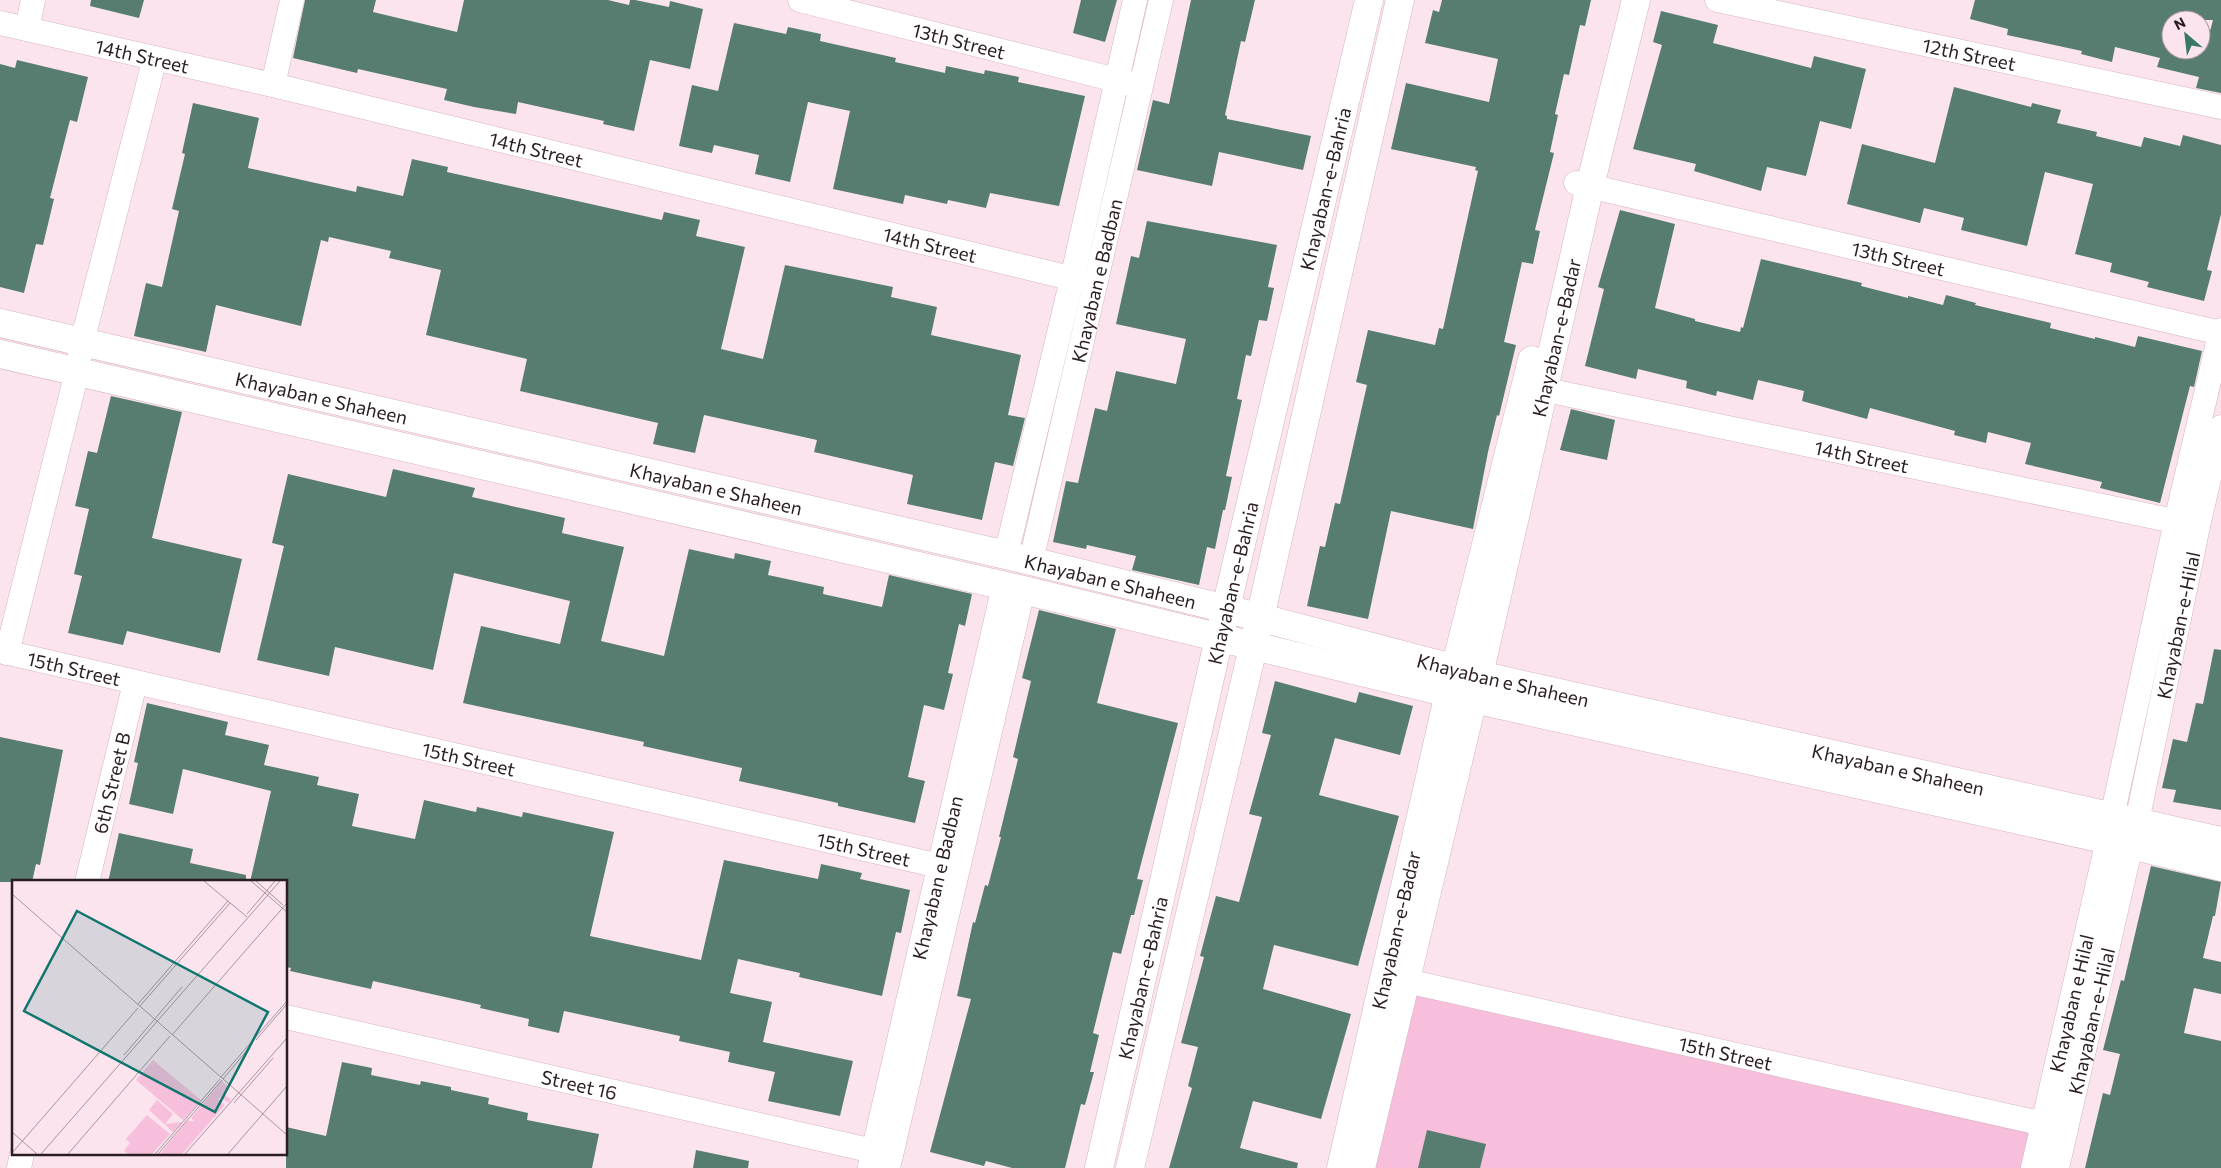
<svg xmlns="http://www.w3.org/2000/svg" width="2221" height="1168" font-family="Commissioner,sans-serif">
<rect width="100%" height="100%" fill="#fce4ef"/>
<!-- green -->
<path fill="#f7bfdb" d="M1411 990 2036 1128 2026 1168H1371Z"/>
<!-- building -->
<path fill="#567d70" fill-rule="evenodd" d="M91 0H144L139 18 90 6Z
M305 0H376L373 12 457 32 464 0H608L629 5 630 0H635L669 7 670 1 703 9 690 69 650 60 634 131 603 124 604 121 518 102 516 114 474 107 444 100 447 89 358 69 357 73 293 58Z
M1081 0H1117L1105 42 1073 33Z
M1191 0H1255L1245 42 1241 41 1225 115 1227 116V119L1311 136 1303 170 1219 152 1212 186 1137 170 1153 100 1169 104Z
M1442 0H1591L1585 26 1580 25 1569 75 1564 74 1555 114 1558 115 1550 152 1554 153 1535 230 1540 231 1533 264 1522 262 1504 342 1516 345 1499 416 1497 415 1488 452 1473 529 1391 511 1368 619 1307 606 1320 546 1325 547 1335 503 1340 504 1367 385 1356 382 1368 330 1435 345 1439 328 1443 329 1478 171 1475 170 1476 167 1391 149 1406 83 1489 102 1498 59 1425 43 1433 10 1439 12Z
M1975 0H2221V93L2196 88 2199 77 2157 67 2160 58 2115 47 2112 62 2081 54 2082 51 2007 35 2008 29 1970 19ZM2171 20H2213L2205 50H2171Z
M1661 11 1718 25 1713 43 1811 68 1814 56 1866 69 1851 129 1820 121 1806 176 1767 167 1761 191 1694 171 1696 164 1633 149 1662 45 1653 42Z
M734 23 786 34 788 27 821 34 820 41 896 58 895 62 945 73 946 66 984 74 985 70 1019 77 1018 82 1085 96 1059 206 990 193 986 208 948 200 947 204 905 195 903 204 833 189 850 111 808 102 790 182 755 174 759 155 714 145 712 153 679 146 692 85 718 91Z
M17 60 88 77 77 122 70 120 50 198 54 199 43 245 36 244 24 293 0 287V64L15 68Z
M1954 87 2031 107 2032 103 2061 110 2057 123 2097 132 2096 136 2141 147 2144 137 2180 146 2183 135 2221 145V214L2207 270 2212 271 2204 301 2147 287 2149 282 2110 272 2112 263 2075 254 2093 184 2045 172 2027 246 1961 230 1964 218 1924 208 1920 223 1847 204 1862 144 1935 163Z
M193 103 259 118 248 168 356 192 357 186 403 196 412 159 448 167 447 172 662 220 664 212 700 220 696 236 745 247 721 349 763 359 785 265 893 287 891 297 937 307 931 335 1021 355 1008 415 1025 418 1013 466 995 462 982 520 907 504 913 475 814 452 817 440 704 415 695 453 653 444 658 423 520 391 527 359 426 335 441 270 389 258 391 251 329 237 328 242 321 240 301 326 216 305 206 352 134 336 146 283 162 287 179 211 172 209 185 154 182 153Z
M1620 210 1675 224 1655 308 1695 319V321L1740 332 1741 327 1743 328 1761 259 1862 283 1861 286 1908 298V296L1943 305 1946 295 1976 303 1975 305 2051 323 2050 328 2095 339V337L2135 347 2138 336 2202 351 2194 387 2190 386 2160 503 2100 488 2102 482 2025 464 2031 443 1988 432 1986 443 1954 435 1955 431 1870 408 1867 419 1802 401 1804 391 1758 380 1753 400 1717 391 1716 396 1686 388 1687 381 1638 369 1636 379 1585 366 1604 289 1598 287Z
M1147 221 1277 245 1268 287 1274 288 1267 321 1259 320 1251 356 1246 355 1237 399 1242 400 1226 476 1232 477 1225 510H1223L1215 549 1207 547 1199 585 1132 570 1136 556 1087 545 1086 549 1053 542 1066 481 1078 483 1095 408 1107 411 1116 371 1176 384 1186 339 1116 324 1131 256 1139 258Z
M111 396 182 412 152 538 242 559 220 653 127 631 123 645 68 633 82 576 74 574 89 509 75 506 88 451 97 453Z
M1571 409 1615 420 1607 460 1560 450Z
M393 469 475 488 472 497 565 518 562 533 624 547 601 641 664 656 689 549 734 559 735 553 771 561 768 575 824 587 823 594 882 607 889 575 972 594 965 626 959 624 948 673 953 674 944 710 924 705 908 777 925 781 915 823 838 806V803L739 781 742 768 643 746 644 742 463 703 481 626 560 644 570 601 454 573 433 670 335 647 329 676 257 660 284 546 272 543 288 474 386 497Z
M1039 610 1116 629 1097 703 1178 723 1137 879 1143 880 1134 915H1131L1121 954 1113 952 1093 1033 1099 1035 1090 1072H1094L1085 1105 1081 1104 1065 1168H1012L986 1161 984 1166 930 1152 971 999 957 996 973 922 975 923 985 885 988 886 1001 837H999L1018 759 1013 757 1031 681 1022 678Z
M2214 649 2221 650V810L2173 802 2176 790 2162 788 2173 739 2187 742 2196 703 2203 704Z
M1275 681 1356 703 1359 692 1413 706 1400 755 1335 738 1319 795 1399 816 1358 966 1274 945 1263 989 1351 1014 1321 1119 1253 1101 1240 1148 1298 1163 1297 1168H1169L1192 1088 1188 1086 1198 1047 1181 1043 1204 957 1200 956 1216 896 1239 902 1262 817 1249 814 1271 735 1262 733Z
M147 703 228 722 225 735 269 745 264 765 319 777 317 785 359 794 352 826 415 839 424 800 476 812 477 807 522 817 523 812 614 832 590 936 701 960 724 860 818 879 821 864 862 873 860 879 910 890 901 933 896 932 882 996 799 977 800 973 738 959 730 993 772 1002 763 1042 853 1061 840 1116 768 1101 775 1072 728 1062 730 1052 679 1041 680 1036 564 1011 559 1033 528 1026 529 1019 480 1008 481 1005 373 981 371 989 290 971 291 968 286 967V882H250L271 791 183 769 173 814 129 804 138 763 134 762Z
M0 737 63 750 40 865 36 864 32 882H0Z
M119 833 193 849 190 863 246 875V882H108Z
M2151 866 2221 882 2215 916H2213L2203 958 2221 962V994L2194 988 2184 1033 2221 1041V1168H2085L2103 1093 2110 1095 2120 1054 2103 1050 2121 980 2124 981Z
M342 1062 372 1068 371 1075 420 1085 421 1081 451 1087V1090L489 1098 488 1104 528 1113 527 1120 599 1134 592 1168H286V1127L326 1136Z
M1427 1130 1486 1144 1480 1168H1418Z
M696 1150 749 1161 748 1168H693Z"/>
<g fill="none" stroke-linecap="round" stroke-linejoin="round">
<!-- minor casing -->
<g stroke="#d7b2c4" stroke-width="25">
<g id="minor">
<path id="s1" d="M800 0 1132 84"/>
<path id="s2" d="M1717 0 2221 107"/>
<path id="s3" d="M0 23 273 85 1095 284"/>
<path d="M27 29 33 0"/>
<path d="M273 85 292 0"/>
<path id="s4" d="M1576 183 2221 333"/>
<path id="s5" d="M1527 386 2198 526"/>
<path d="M1006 555 1072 279 1135 0"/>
<path id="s6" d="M1031 561 1161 0"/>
<path id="s7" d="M0 651 957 870"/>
<path d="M7 653 77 372 82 342 155 58"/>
<path d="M2112 817 2176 521 2221 330"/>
<path id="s8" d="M2137 822 2198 526 2221 427"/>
<path id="s9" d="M87 882 135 683"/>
<path id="s10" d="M1389 977 2066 1129"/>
<path id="s11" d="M286 1017 891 1155"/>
<path id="s12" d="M870 1166 1004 586"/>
<path d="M19 1168 22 1154"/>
<path d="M888 1168 1023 590"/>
<path id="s13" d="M2033 1168 2108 840"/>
<path id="s14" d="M2057 1168 2131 845"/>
</g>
</g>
<!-- major casing -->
<g stroke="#d7b2c4" stroke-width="29">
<g id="major">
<path id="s15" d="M0 323 1006 555 1227 609 1479 675 2221 841"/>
<path d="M0 354 1023 590 1473 699 2131 845 2221 867"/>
<path d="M1455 669 1532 360"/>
<path id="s16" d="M1479 675 1590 186 1636 0"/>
<path id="s17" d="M1099 1168 1219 638 1369 0"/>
<path d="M1130 1168 1260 618 1400 0"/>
<path id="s18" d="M1341 1168 1449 693"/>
<path d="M1361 1168 1473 699"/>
</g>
</g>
<!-- minor -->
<use href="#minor" stroke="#fff" stroke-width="24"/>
<!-- major -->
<use href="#major" stroke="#fff" stroke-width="28"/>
</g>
<g text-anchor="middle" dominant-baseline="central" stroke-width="4" stroke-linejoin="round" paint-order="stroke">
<!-- street labels -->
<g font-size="19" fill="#2b1d24" stroke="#fce4ef">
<text stroke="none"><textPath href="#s1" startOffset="164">13th Street</textPath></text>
<text stroke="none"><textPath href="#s2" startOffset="258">12th Street</textPath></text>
<text stroke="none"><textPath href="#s3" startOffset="146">14th Street</textPath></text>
<text stroke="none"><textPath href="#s3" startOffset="551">14th Street</textPath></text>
<text stroke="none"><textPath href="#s17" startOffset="1005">Khayaban-e-Bahria</textPath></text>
<text stroke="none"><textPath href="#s3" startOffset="956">14th Street</textPath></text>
<text stroke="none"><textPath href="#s4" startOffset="331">13th Street</textPath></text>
<text stroke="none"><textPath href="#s6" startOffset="288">Khayaban e Badban</textPath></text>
<text stroke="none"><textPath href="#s16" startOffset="346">Khayaban-e-Badar</textPath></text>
<text stroke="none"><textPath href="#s15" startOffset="330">Khayaban e Shaheen</textPath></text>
<text stroke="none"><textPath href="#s5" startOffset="342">14th Street</textPath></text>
<text stroke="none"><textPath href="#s15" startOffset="735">Khayaban e Shaheen</textPath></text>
<text stroke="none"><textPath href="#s15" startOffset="1140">Khayaban e Shaheen</textPath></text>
<text stroke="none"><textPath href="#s17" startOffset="600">Khayaban-e-Bahria</textPath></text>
<text stroke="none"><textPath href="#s8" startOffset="201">Khayaban-e-Hilal</textPath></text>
<text stroke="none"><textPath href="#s7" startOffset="76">15th Street</textPath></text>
<text stroke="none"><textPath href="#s15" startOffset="1545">Khayaban e Shaheen</textPath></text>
<text stroke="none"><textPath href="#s7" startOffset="481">15th Street</textPath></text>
<text stroke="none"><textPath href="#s15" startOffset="1950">Khayaban e Shaheen</textPath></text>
<text stroke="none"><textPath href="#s9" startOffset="102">6th Street B</textPath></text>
<text stroke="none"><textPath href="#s7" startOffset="886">15th Street</textPath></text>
<text stroke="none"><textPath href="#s12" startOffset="296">Khayaban e Badban</textPath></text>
<text stroke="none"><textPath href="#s18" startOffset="244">Khayaban-e-Badar</textPath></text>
<text stroke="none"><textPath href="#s17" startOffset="195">Khayaban-e-Bahria</textPath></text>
<text stroke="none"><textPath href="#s13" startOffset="169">Khayaban e Hilal</textPath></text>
<text stroke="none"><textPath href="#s14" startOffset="151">Khayaban-e-Hilal</textPath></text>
<text stroke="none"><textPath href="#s10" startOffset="345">15th Street</textPath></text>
<text stroke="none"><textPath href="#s11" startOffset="301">Street 16</textPath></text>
</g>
</g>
<!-- overview -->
<g transform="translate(12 880)">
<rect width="275" height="275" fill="#fce4ef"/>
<path d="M141 180 189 220 171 240 124 200ZM210 201 217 208 211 214 219 219 216 223 209 217 206 219 213 225 170 274H148L175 241H182L179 238ZM145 220 161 234 153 244 170 242 161 252 137 230ZM135 235 158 254 140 274H116L112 271 118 263 114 259Z" fill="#f7bfdb"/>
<path fill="none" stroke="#a8949e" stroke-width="1" d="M192 1 235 37M239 1 275 32M244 1 271 25M0 14 275 255M235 34 263 1M126 124 216 21M128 126 218 23M160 155 275 23M244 160 275 124M112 175 170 107M209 197 275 121M211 199 237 168M222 223 261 178M0 252 25 274M0 273 126 128M29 274 268 1M56 274 158 156M143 274 208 199M146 274 210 200M173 274 275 158M216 274 275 206"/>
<path fill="#0f766e" fill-opacity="0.15" stroke="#0f766e" stroke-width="2.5" d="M65 31 256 132 203 232 12 131Z"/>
<rect width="275" height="275" fill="none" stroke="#2b1d24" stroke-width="2.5"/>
</g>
<!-- north arrow -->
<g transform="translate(2186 35) rotate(332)"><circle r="24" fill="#fce4ef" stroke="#a8949e"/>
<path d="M0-4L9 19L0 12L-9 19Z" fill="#387765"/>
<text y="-8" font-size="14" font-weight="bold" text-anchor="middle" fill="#2b1d24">N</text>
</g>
</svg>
